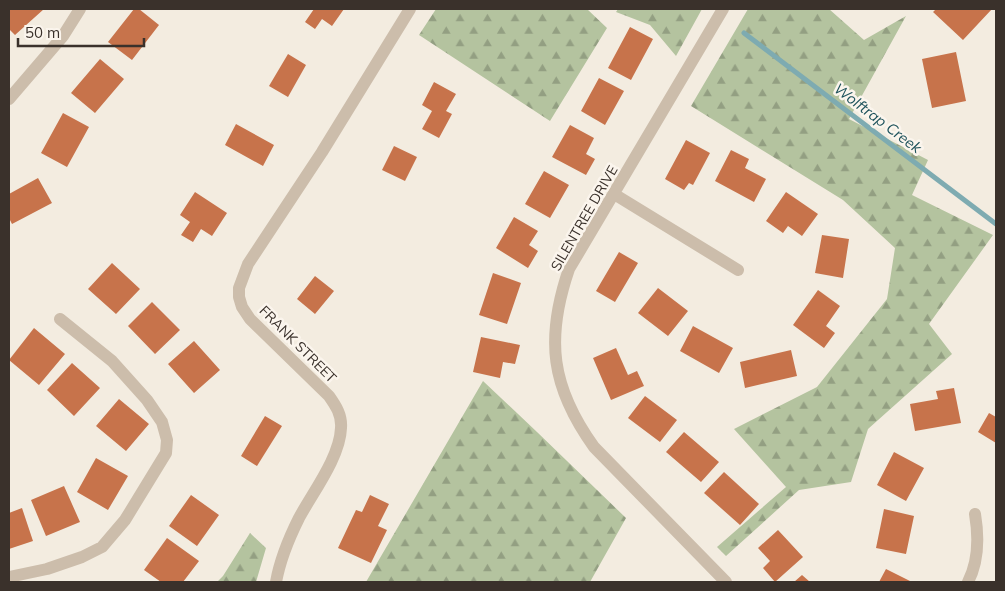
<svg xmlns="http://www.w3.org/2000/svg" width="1005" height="591" font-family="Mulish,sans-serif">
<defs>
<pattern id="forest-firs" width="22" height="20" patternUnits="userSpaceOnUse" patternTransform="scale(1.25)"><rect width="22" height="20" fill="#b4c39f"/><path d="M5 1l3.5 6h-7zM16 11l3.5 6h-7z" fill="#939f82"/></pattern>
</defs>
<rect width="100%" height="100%" fill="#f3ece0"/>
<!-- forest -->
<path fill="url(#forest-firs)" d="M436 9H587L607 28 550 121 419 35Z
M618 9H702L676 56 650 25 616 12Z
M748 9H829L864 40 906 16 849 119 928 160 912 195 993 235 929 324 952 354 868 429 851 482 799 490 726 556 717 547 786 487 734 429 817 387 887 299 895 248 843 200 691 106Z
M483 381 537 432 626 518 590 582H366Z
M250 533 266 548 256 582H217L223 576Z"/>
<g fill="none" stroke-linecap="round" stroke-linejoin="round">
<!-- stream -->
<path stroke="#7eabb1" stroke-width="5" d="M744 33 996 224"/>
</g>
<!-- building -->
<path fill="#c7734b" d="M9 9H44L15 35 9 29Z
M134 9H139L159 25 132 60 108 42Z
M314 9H344L332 26 322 19 315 29 305 22Z
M936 9H992L963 40 933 12Z
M630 27 653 39 631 80 608 68Z
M956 52 966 101 932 108 922 59Z
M288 54 306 65 288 97 269 86Z
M100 59 124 79 95 113 71 93Z
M599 78 624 91 605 125 581 111Z
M434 82 456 94 446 111 452 114 439 138 422 129 432 111 422 105Z
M63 113 89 127 67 167 41 153Z
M236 124 274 145 263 166 225 145Z
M570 125 594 138 586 154 595 159 586 175 552 157Z
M686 140 710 153 693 185 689 183 684 190 665 179Z
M394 146 417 157 405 181 382 170Z
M731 150 749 159 745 168 766 179 754 202 715 181Z
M544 171 569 185 550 218 525 204Z
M38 178 52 203 12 224 9 218V194Z
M195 192 227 213 212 236 201 229 193 242 181 235 190 222 180 215Z
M786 192 818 214 802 236 788 226 783 233 766 221Z
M514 217 538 231 529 245 538 251 528 268 496 248Z
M822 235 849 239 843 278 815 273Z
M619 252 638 263 615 302 596 291Z
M112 263 140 289 116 314 88 289Z
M493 273 521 283 507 324 479 315Z
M315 276 334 291 315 314 297 299Z
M658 288 688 311 668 336 638 313Z
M818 290 840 306 826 326 835 333 824 348 793 325Z
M152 302 180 330 155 354 128 326Z
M693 326 733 348 719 373 680 351Z
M34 328 65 354 39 385 9 360Z
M481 337 520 345 515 364 503 362 500 378 473 372Z
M194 341 220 370 194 393 168 364Z
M616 348 628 375 637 371 644 386 611 400 593 358Z
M791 350 797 376 745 388 740 362Z
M72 363 100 388 74 416 47 390Z
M954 388 961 423 915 431 910 404 938 399 936 391Z
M645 396 677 420 660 442 628 418Z
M119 399 149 424 126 451 96 426Z
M989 413 996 417V443L978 432Z
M265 416 282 426 257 466 241 456Z
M684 432 719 462 701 482 666 452Z
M894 452 924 468 906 501 877 485Z
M96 458 128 476 108 510 77 492Z
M724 472 759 504 740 525 704 493Z
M64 486 80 522 46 536 31 500Z
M191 495 219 515 197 546 169 526Z
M370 495 389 504 378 526 387 530 371 563 338 548 356 510 362 512Z
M22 508 33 541 9 549V513Z
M884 509 914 516 906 554 876 548Z
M778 530 803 557 775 582 763 568 770 561 758 548Z
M167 538 199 561 183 582H161L144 570Z
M886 569 912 582H879Z
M802 575 810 582H794Z"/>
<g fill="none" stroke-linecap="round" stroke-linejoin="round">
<!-- minor -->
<path stroke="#ccbdab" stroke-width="12" d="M723 9 569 269C545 339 551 387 594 447L726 582
M9 99 63 36 80 9
M614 194 738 270
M9 577 47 569 82 557 102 547 125 520 166 453 167 440 162 422 147 400 112 361 60 319
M276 582C280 560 289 538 299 518 313 492 340 457 341 428 342 415 336 406 329 396L250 319 242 307 239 297V288L248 264 322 152 410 9
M968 582C979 561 979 538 975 514"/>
</g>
<g text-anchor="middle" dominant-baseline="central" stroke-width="5" stroke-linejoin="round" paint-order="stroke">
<!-- street labels -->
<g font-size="14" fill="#3a312b" stroke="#fbf5ed">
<text transform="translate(584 218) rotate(-60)">SILENTREE DRIVE</text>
<text transform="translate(298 344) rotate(45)">FRANK STREET</text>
</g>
<!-- water labels -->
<g font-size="15" font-style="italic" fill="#1f535c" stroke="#fbf5ed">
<text transform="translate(878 118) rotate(37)">Wolftrap Creek</text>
</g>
</g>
<!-- border -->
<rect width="1005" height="591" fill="none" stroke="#3a312b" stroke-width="20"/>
<!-- scale -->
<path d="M18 38v8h126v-8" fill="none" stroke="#3a312b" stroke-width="2.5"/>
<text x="25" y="38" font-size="15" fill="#3a312b" stroke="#fbf5ed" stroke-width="4" paint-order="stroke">50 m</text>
</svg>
